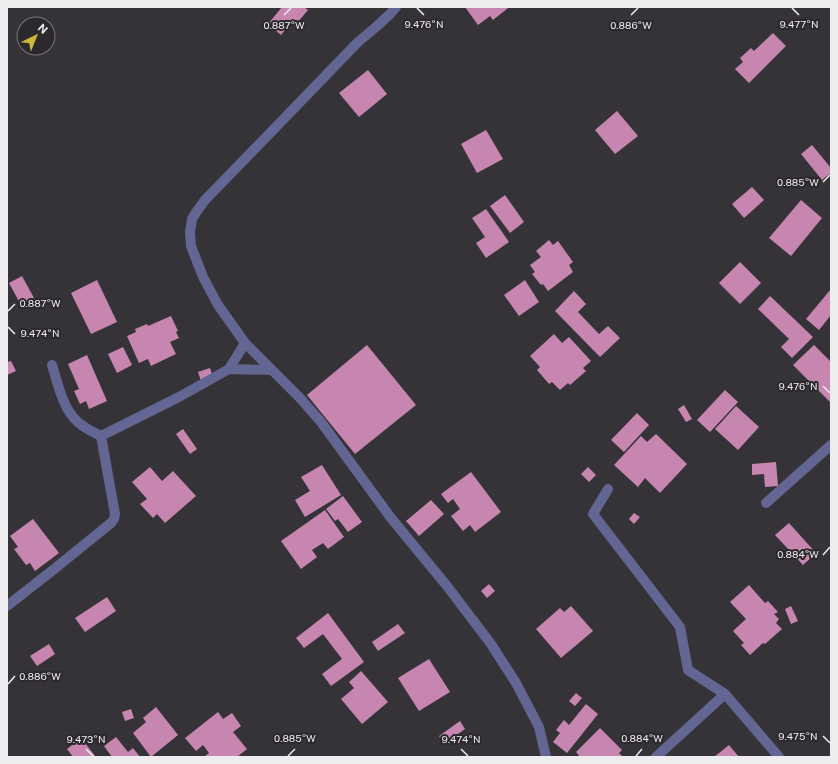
<svg xmlns="http://www.w3.org/2000/svg" width="838" height="764" font-family="'Public Sans',sans-serif">
<rect width="100%" height="100%" fill="#363338"/>
<!-- building -->
<path fill="#c786b0" d="M282 7H304L308 10 297 23 293 20 281 35 268 24Z
M465 7H507L508 8 493 20 490 16 478 25Z
M773 33 786 46 749 83 735 69 743 62 740 58 751 48 754 51Z
M368 70 387 94 359 117 339 93Z
M617 111 638 136 615 154 595 130Z
M486 130 503 159 477 173 461 144Z
M812 145 831 168V173L822 180 801 154Z
M752 187 764 200 744 218 732 204Z
M505 195 524 222 510 233 490 206Z
M801 200 822 218 791 256 769 238Z
M486 209 509 242 486 258 476 243 485 237 472 218Z
M549 240 553 245 558 241 573 262 569 265 573 272 548 291 543 284 541 285 532 274 535 272 530 265 541 257 536 251Z
M740 262 761 283 740 304 719 283Z
M22 276 34 298 21 305 9 283Z
M97 280 117 322 91 334 71 293Z
M525 280 539 302 519 316 504 295Z
M831 289V315L819 330 806 319Z
M574 291 586 304 578 312 599 334 608 326 620 338 600 357 555 311Z
M770 296 813 337 792 358 781 347 789 339 758 309Z
M171 316 178 331 176 332 179 338 170 342 176 354 151 366 148 359 139 363 127 336 136 332 135 329 147 324 148 326Z
M554 334 562 343 569 337 591 361 583 368 586 371 570 385 568 383 560 390 552 382 549 384 537 370 540 367 530 356Z
M367 345 416 405 355 454 307 395Z
M814 345 831 362V403L793 365Z
M123 347 132 365 117 373 108 354Z
M87 355 107 401 89 409 86 401 80 404 74 391 79 389 68 364Z
M11 361 16 371 7 375V362Z
M210 368 213 377 201 381 198 372Z
M725 390 738 402 710 432 697 420Z
M684 405 692 419 686 422 678 409Z
M736 406 759 427 738 450 715 429Z
M637 413 649 425 624 452 611 440Z
M183 429 197 449 190 454 176 434Z
M656 434 687 464 660 493 645 478 638 487 614 465 641 436 647 442Z
M776 462 778 486 765 487 764 474 752 475V464Z
M322 465 341 495 305 517 295 500 310 491 301 477Z
M150 467 162 481 173 471 196 496 165 523 157 514 153 518 140 504 147 499 132 482Z
M588 467 596 475 589 482 581 474Z
M471 472 501 512 475 532 470 525 463 531 451 516 460 509 453 499 448 503 441 494Z
M343 496 362 522 348 532 338 519 335 521 326 509Z
M431 500 444 514 419 536 406 521Z
M325 510 344 537 328 549 323 543 312 550 317 557 301 569 281 541Z
M634 513 640 517 634 524 629 519Z
M33 519 59 553 35 571 30 563 26 565 14 549 18 547 10 536Z
M789 523 816 553 803 565 775 535Z
M489 584 495 591 487 598 481 591Z
M749 585 765 603 768 601 778 612 774 614 779 619 776 623 782 629 765 644 763 643 750 655 741 645 744 643 733 631 746 619 730 602Z
M107 597 116 611 85 632 75 618Z
M571 606 593 631 561 658 536 629 560 608 564 612Z
M791 606 798 621 791 624 785 609Z
M328 613 364 662 331 686 322 674 342 659 323 634 304 648 296 638Z
M398 624 405 633 378 651 372 642Z
M49 644 55 654 37 666 30 656Z
M429 659 450 692 419 711 398 678Z
M361 671 388 702 362 724 341 699 354 688 349 682Z
M576 693 582 698 575 706 569 701Z
M586 704 598 714 567 753 553 742 560 733 556 730 564 720 569 725Z
M156 707 178 735 151 757 133 733 146 722 143 718Z
M131 709 134 718 125 721 122 712Z
M218 712 223 719 232 713 241 726 233 732 247 749 237 757H204L209 753 203 745 196 751 185 738Z
M460 721 465 729 444 744 439 736Z
M600 728 622 750 619 753 623 757H580L576 752Z
M116 737 128 752 133 748 140 757H112L104 746Z
M81 738 96 757H73L67 749Z
M729 745 739 757H714Z"/>
<g fill="none" stroke-linecap="round" stroke-linejoin="round">
<!-- minor -->
<path stroke="#636592" stroke-width="10" d="M396 7 390 14 376 27 358 42 273 130 205 200 197 211 192 219 190 232 191 246 203 277 218 305 245 343 300 398 321 422 391 518 447 586 491 644 516 683 539 727 546 757
M52 365C57 381 62 404 73 417 80 426 91 431 101 436
M229 369 272 370
M608 489 593 514 680 627 688 670 725 694 779 757
M766 503 831 445
M7 606 53 570 111 523 114 519 115 514 101 436 179 397 229 369 245 343
M656 757 725 694"/>
</g>
<!-- ticks -->
<path fill="none" stroke="#eeecef" stroke-width="1.5" d="M417 8 424 15M792 8 799 15M284 15 291 8M631 15 638 8M823 182 830 175M8 311 15 304M8 327 15 334M823 386 830 393M823 555 830 547M8 684 15 676M823 736 830 743M86 749 93 756M461 749 468 756M288 756 295 749M636 756 642 749"/>
<g font-size="10" text-anchor="middle" fill="#eeecef" stroke="#2c292e" stroke-width="4" stroke-linejoin="round" paint-order="stroke">
<text x="424" y="28">9.476°N</text>
<text x="799" y="28">9.477°N</text>
<text x="284" y="29">0.887°W</text>
<text x="631" y="29">0.886°W</text>
<text x="798" y="186">0.885°W</text>
<text x="40" y="307">0.887°W</text>
<text x="40" y="337">9.474°N</text>
<text x="798" y="390">9.476°N</text>
<text x="798" y="558">0.884°W</text>
<text x="40" y="680">0.886°W</text>
<text x="798" y="740">9.475°N</text>
<text x="295" y="742">0.885°W</text>
<text x="642" y="742">0.884°W</text>
<text x="86" y="743">9.473°N</text>
<text x="461" y="743">9.474°N</text>
</g>
<!-- border -->
<rect width="838" height="764" fill="none" stroke="#eeecef" stroke-width="16"/>
<!-- north arrow -->
<g transform="translate(36 36) rotate(43)"><circle r="19" fill="#2c292e" stroke="#7a777b"/>
<path d="M0-3L7 15L0 10L-7 15Z" fill="#cdb938"/>
<text y="-6" font-size="11" font-weight="bold" text-anchor="middle" fill="#eeecef">N</text>
</g>
</svg>
